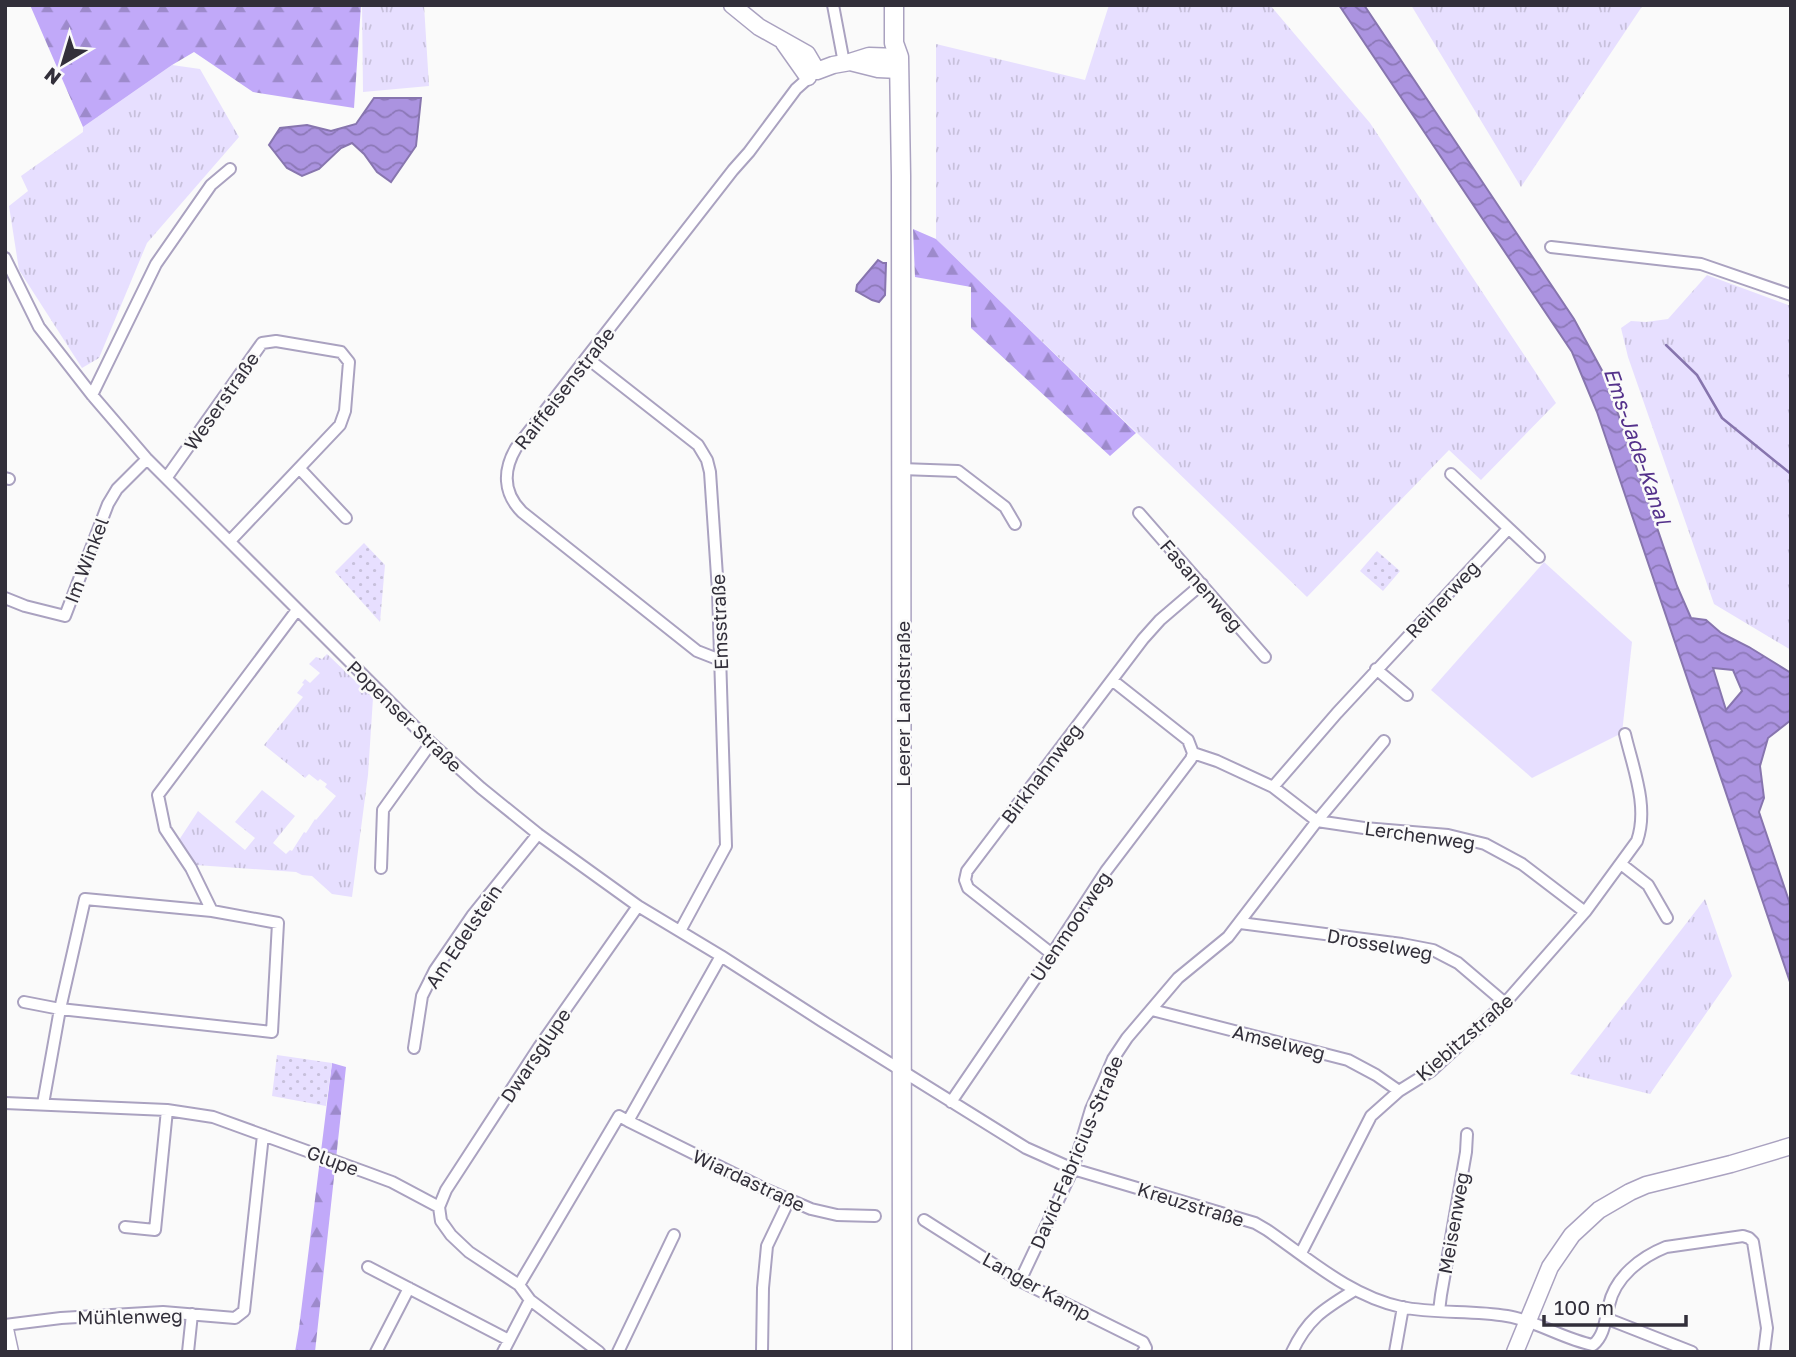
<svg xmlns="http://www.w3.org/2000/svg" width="1796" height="1357" font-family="'Golos Text',sans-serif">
<defs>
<pattern id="grass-tufts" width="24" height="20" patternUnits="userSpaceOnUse" patternTransform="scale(1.75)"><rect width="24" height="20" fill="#e7dfff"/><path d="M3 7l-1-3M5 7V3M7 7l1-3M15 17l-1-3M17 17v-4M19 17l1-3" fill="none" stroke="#c7c0db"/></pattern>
<pattern id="forest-firs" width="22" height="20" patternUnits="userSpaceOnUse" patternTransform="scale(1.75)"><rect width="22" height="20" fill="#c1a9f9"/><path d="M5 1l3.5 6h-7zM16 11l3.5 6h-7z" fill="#9d8acb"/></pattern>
<pattern id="park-dots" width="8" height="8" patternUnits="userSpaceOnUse" patternTransform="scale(1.75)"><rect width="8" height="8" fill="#e7dfff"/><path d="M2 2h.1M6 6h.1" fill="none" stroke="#c7c0db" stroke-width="1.8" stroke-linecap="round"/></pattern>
<pattern id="water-waves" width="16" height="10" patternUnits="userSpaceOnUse" patternTransform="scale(1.75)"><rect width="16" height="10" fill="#ab93e0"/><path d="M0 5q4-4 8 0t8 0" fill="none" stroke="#8c78b7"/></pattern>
</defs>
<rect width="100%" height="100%" fill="#fafafa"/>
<!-- grass -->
<path fill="url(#grass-tufts)" d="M362 5H424L429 86 363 92Z
M1109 5H1270L1370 123 1556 403 1481 480 1449 450 1307 597 936 239V44L1085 80Z
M1411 5H1643L1521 187Z
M172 65 200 69 239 137 147 243 99 358 82 368 19 270 9 206 28 191 21 176 83 132V127Z
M1707 275 1791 306V650L1714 604 1628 357 1621 328 1631 321 1646 322 1668 319Z
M327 654 373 698 368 775 352 897 332 894 312 876 302 875 296 872 196 865 179 840 198 811 245 850 255 838 235 822 262 790 295 816 273 843 286 854 290 850 292 851 304 832 306 833 315 819 316 820 336 796 325 787 327 784 320 779 318 781 309 774 305 778 264 745 303 697 297 693 304 684 302 683 305 679 310 683 320 673 309 664 316 657 322 659Z
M1705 899 1732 976 1650 1094 1570 1074Z"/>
<!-- forest -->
<path fill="url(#forest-firs)" d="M30 5H361L354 108 253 92 194 52 172 65 83 127Z
M913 229 936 239 1136 433 1110 456 971 328V287L915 277Z
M332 1063 346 1067 315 1352H295L299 1328Z"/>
<!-- park -->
<path fill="url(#park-dots)" d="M364 543 385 565 380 622 335 572Z
M1377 551 1400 571 1383 591 1360 571Z
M277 1055 332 1063 326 1106 272 1096Z"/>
<!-- garden -->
<path fill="#e7dfff" d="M1544 562 1632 642 1622 733 1532 778 1431 690Z"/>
<!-- water -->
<path fill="url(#water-waves)" stroke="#8775ae" stroke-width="2" fill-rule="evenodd" d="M1339 5H1364L1574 319 1605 376 1677 586 1691 618 1706 620 1721 633 1749 647 1791 673V720L1768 738 1760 766 1764 798 1759 812 1791 907V985L1597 412 1572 352ZM1713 668 1733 670 1742 691 1726 710Z
M374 98H421L416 146 391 182 377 172 364 154 352 143 341 148 319 169 302 176 287 168 269 145 280 128 307 125 331 131 356 124Z
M878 260 883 263H886L885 295 879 302 872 300 856 291 857 285Z"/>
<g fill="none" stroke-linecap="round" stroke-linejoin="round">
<!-- stream -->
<path stroke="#8775ae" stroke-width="2.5" d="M1666 345 1697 375 1722 418 1791 474"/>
<!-- street casing -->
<g stroke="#aaa2c0" stroke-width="14">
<path id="street" d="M833 5 844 63
M1551 247 1701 264 1791 295
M5 258 39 327 92 395 147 459 431 743 481 788 538 834 638 906 721 956 822 1021 1026 1148 1073 1169 1255 1223 1267 1230C1309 1259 1350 1296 1401 1307 1435 1314 1472 1310 1507 1316 1537 1321 1563 1339 1593 1345 1605 1335 1605 1319 1609 1305 1615 1277 1641 1257 1666 1247L1743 1236 1749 1238 1753 1242 1767 1328 1764 1352
M587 358 698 445 707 460 710 472 718 591 726 846 680 931
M92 395 156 264 211 185 230 169
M300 469 346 518
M901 469 958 471 1005 507 1015 524
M1451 474 1539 557
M167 477 262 343 276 341 341 352 349 362 345 411 340 425 230 541
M5 478 9 479
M1139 513 1265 657
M5 598 25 606 65 616 108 504 117 489 147 459
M720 660 697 651 522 512C503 493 503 470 516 448L733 170 749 152 796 89 814 73
M1376 669 1407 695
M1112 680 1188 740 1193 753 1217 761 1273 787 1317 821 1364 828 1448 835 1485 844 1522 864 1585 912
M1273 787 1337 713 1508 529
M1621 864 1648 885 1667 918
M381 868 383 810 431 743
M85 899 212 911 278 923 272 1032 60 1009Z
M212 911 191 868 165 829 158 795 297 610
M1240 923 1402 944 1433 950 1458 963 1505 1003
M1052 954 968 888 965 880 967 871 1143 639 1160 620 1202 584
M24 1002 60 1009 43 1104
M1152 1010 1348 1060 1376 1075 1399 1091
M414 1048 422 996 435 970 472 916 538 834
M951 1102 1052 954 1106 871 1191 759 1193 753
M5 1103 167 1110 213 1117 365 1172 392 1182 439 1207 441 1221 451 1235 469 1252 519 1285 530 1300 599 1352
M628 1121 767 1190 811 1209 837 1215 875 1216
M439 1207 446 1190 539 1047 638 906
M924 1220 1020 1281 1143 1342 1146 1348 1143 1352
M125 1227 155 1230 167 1110
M1301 1253 1371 1116 1399 1091 1431 1071 1505 1003 1585 912 1637 841C1649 807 1633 768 1625 734
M368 1267 509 1340
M1020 1281 1073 1169 1091 1109 1104 1080 1113 1059 1127 1038 1178 978 1228 937 1317 821 1384 741
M519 1285 619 1116 628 1121 721 956
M1439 1311 1441 1295 1466 1152 1467 1134
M1608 1319 1692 1352
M5 1325 61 1318 163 1312 235 1318 244 1311 263 1135
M188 1352 192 1314
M376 1352 409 1288
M503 1352 530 1300
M618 1352 674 1235
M762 1352 763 1288 767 1246 789 1200
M1292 1352C1308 1318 1324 1309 1355 1290
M1395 1352 1403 1307"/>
</g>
<!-- secondary casing -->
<g stroke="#aaa2c0" stroke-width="19">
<path id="secondary" d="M732 5 759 27 807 54 817 71 833 65 850 62 869 56 899 57
M784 43 808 77
M850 62 878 69 899 70
M5 1329 10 1352
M1515 1352 1550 1267 1572 1235 1599 1210 1630 1192 1646 1185 1731 1164 1791 1146"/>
</g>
<!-- primary casing -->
<g stroke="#aaa2c0" stroke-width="21">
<path id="primary" d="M894 5V43L899 57 901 176 902 1352"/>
</g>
<!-- street -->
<use href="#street" stroke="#fff" stroke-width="10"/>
<!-- secondary -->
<use href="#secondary" stroke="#fff" stroke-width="16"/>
<!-- primary -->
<use href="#primary" stroke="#fff" stroke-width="18"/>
</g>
<g text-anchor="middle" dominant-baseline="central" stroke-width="5" stroke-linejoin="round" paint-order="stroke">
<!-- street labels -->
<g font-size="19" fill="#322f3a" stroke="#fafafa">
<text transform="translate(564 388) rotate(-52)">Raiffeisenstraße</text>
<text transform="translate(221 401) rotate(-55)">Weserstraße</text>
<text transform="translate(86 560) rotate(-69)">Im Winkel</text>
<text transform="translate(1202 585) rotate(49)">Fasanenweg</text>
<text transform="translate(1442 599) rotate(-47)">Reiherweg</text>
<text transform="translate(719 622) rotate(-92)">Emsstraße</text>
<text transform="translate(902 704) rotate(-90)">Leerer Landstraße</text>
<text transform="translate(405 716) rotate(44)">Popenser Straße</text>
<text transform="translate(1041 773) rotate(-53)">Birkhahnweg</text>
<text transform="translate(1420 835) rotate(8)">Lerchenweg</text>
<text transform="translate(1070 926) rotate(-56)">Ulenmoorweg</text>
<text transform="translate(463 936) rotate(-56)">Am Edelstein</text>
<text transform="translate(1380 944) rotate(10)">Drosselweg</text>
<text transform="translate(1464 1037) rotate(-41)">Kiebitzstraße</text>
<text transform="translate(1279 1042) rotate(14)">Amselweg</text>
<text transform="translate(535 1055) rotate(-56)">Dwarsglupe</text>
<text transform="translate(1076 1152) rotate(-67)">David-Fabricius-Straße</text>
<text transform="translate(333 1160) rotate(20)">Glupe</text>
<text transform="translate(749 1180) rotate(25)">Wiardastraße</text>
<text transform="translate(1191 1204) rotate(17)">Kreuzstraße</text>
<text transform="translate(1453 1223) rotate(-80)">Meisenweg</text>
<text transform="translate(1037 1286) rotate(29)">Langer Kamp</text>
<text transform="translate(130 1316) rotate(-1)">Mühlenweg</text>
</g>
<!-- water labels -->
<g font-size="21" font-style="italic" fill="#54318b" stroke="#fafafa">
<text transform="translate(1638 446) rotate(71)">Ems-Jade-Kanal</text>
</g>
</g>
<!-- border -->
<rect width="1796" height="1357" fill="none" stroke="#322f3a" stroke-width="14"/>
<!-- north arrow -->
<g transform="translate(63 63) rotate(218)" stroke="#fafafa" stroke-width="5" paint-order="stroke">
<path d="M0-5L12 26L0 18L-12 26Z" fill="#322f3a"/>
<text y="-10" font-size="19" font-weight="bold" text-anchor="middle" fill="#322f3a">N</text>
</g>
<!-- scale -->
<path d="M1544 1315v10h142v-10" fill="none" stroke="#322f3a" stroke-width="3.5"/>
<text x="1554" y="1315" font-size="21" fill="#322f3a" stroke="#fafafa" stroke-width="5" paint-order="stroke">100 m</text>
</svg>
